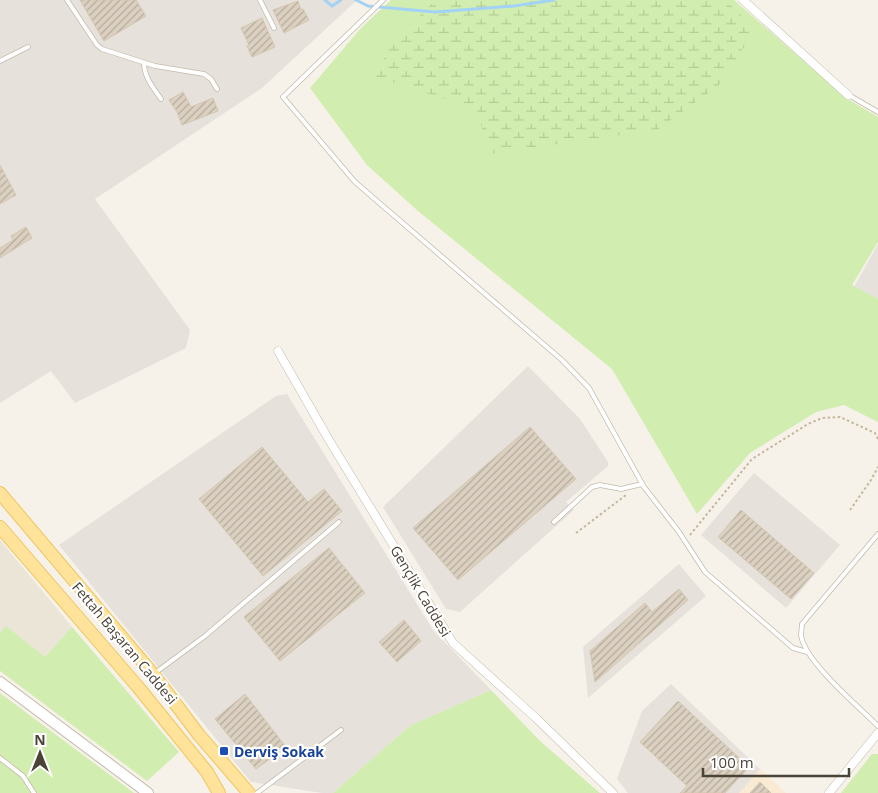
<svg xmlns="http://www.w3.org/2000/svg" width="878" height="793" font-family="'Open Sans',sans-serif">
<defs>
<pattern id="wetland-marsh" width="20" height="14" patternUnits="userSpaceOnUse" patternTransform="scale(1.25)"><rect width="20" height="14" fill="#d1edaf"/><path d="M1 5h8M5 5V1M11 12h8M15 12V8" fill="none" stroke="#b5cc97"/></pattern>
<pattern id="building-hatch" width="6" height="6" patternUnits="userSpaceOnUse" patternTransform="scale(1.25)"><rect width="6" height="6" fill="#dcd1c1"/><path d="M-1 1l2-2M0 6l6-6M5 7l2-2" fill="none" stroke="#b4ab9e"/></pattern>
</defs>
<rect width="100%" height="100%" fill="#f6f2ea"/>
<!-- residential -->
<path fill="#eae5d7" d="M0 540 72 627 45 657 7 627 0 633Z"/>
<!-- commercial -->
<path fill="#f9ead4" d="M760 769 786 793H739Z"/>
<!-- industrial -->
<path fill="#e6e1db" d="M0 0H357L262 88 95 199 190 330 186 348 75 403 51 371 0 403Z
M878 244V299L854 287Z
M528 366 580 419 608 462V466L566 502 574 510 460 612 446 609 383 507Z
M287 394 433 630 491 690 411 725 333 793H322L251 782 59 545 276 396Z
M754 473 840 545 786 608 701 535Z
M679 564 706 596 588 698 583 647Z
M671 684 760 769 739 793H628L617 779 642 711Z"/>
<!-- green -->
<path fill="#d1edaf" d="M391 0H734L846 98 878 117V242L852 285 878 299V422L844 405 816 412 750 453 697 514 612 369 418 211 367 165 310 88 361 28Z
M6 626 45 657 72 627 179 752 147 781 0 671V633Z
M491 690 540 741 600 793H333L411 725Z
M0 693 134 793H0Z
M872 754H878V793H841Z"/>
<!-- wetland -->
<path fill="url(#wetland-marsh)" d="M436 0H725L756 29 719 85 657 130 489 154 477 109 376 77 391 43Z"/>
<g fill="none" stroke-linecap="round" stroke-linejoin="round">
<!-- stream -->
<path stroke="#a2d3f7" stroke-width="3" d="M325 0 332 6 341 0
M356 0 368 6 435 12 514 6 554 0"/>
</g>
<!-- building -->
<path fill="url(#building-hatch)" stroke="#d4c7b0" d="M80 0H136L146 16 104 41Z
M298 1 301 10 303 9 309 20 284 33 273 10Z
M262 18 275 47 252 57 247 46 249 45 241 28Z
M183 92 191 107 213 98 218 111 182 125 177 112 169 100Z
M0 165 16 195 0 204Z
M26 227 32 238 0 258V248L13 240 11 236Z
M530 427 576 479 458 580 413 528Z
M262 447 308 502 324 489 342 511 263 576 199 499Z
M741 510 814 573 791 599 718 537Z
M329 548 365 593 280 661 244 617Z
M679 589 688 600 595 682 590 651 645 603 652 612Z
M404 620 421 641 397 662 379 642Z
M245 694 286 747 256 769 215 719Z
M678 701 749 767 725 793H680L687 786 640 742Z
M760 782 771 793H750Z"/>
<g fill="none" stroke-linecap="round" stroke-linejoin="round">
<!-- service casing -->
<g stroke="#c3bbab" stroke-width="5.5">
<path id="service" d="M67 0 97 45 102 49 155 66 204 74 211 79 217 89
M260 0 274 28
M383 0 283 97 355 182 562 360 589 388 644 487 679 532 705 572 793 648 807 652
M0 61 28 47
M144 63C144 77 153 87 161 99
M847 94 878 112
M554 522 592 487 600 485 621 489 642 484
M878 534 802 624C802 627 801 632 801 635 804 661 859 707 878 726
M155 673 205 636 339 522
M0 758 23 776 34 793
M257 793 341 730"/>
</g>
<!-- minor casing -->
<g stroke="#c3bbab" stroke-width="9">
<path id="minor" d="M743 0 848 95
M278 351 329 440 453 643 537 719 613 793
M829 793 878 733"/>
</g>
<!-- tertiary casing -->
<g stroke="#c3bbab" stroke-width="12">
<path id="tertiary" d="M0 682 148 793"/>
</g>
<!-- primary casing -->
<g stroke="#efc55f" stroke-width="14">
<path id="primary" d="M0 493 153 674 199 735 249 793
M0 527 138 687 207 772 219 793"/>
</g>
<!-- path -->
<path stroke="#c6b79b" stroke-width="2" stroke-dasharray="2.5 2.5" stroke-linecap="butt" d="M850 510 871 480 878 467
M576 533 626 495
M690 535 752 459 808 424 822 418 840 417 875 433 878 439"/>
<!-- service -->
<use href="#service" stroke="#fff" stroke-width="4"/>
<!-- minor -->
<use href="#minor" stroke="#fff" stroke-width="8"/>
<!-- tertiary -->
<use href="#tertiary" stroke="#fff" stroke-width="10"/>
<!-- primary -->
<use href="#primary" stroke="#ffe39a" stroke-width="12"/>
</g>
<!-- markers -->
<rect fill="#1a4fb4" stroke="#fff" stroke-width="2" x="219" y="746" width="10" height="10" rx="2.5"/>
<g text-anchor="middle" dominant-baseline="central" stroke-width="4.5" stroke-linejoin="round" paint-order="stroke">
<!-- street labels -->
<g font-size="14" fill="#4b4337" stroke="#fff">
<text transform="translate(421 591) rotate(59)">Gençlik Caddesi</text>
<text transform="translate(125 643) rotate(50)">Fettah Başaran Caddesi</text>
</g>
<!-- transit labels -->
<g font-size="14" font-weight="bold" fill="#164399" stroke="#fff" text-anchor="start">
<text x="234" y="751">Derviş Sokak</text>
</g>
</g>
<!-- north arrow -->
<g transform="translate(40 753)" stroke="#ffffff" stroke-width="4" paint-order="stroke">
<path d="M0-4L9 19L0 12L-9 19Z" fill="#4b4337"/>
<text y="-8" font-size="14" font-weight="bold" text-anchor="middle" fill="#4b4337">N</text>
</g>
<!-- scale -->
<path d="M703 768v8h146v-8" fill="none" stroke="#4b4337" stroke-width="2.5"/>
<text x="710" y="768" font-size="15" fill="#4b4337" stroke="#ffffff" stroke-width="4" paint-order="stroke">100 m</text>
</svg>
